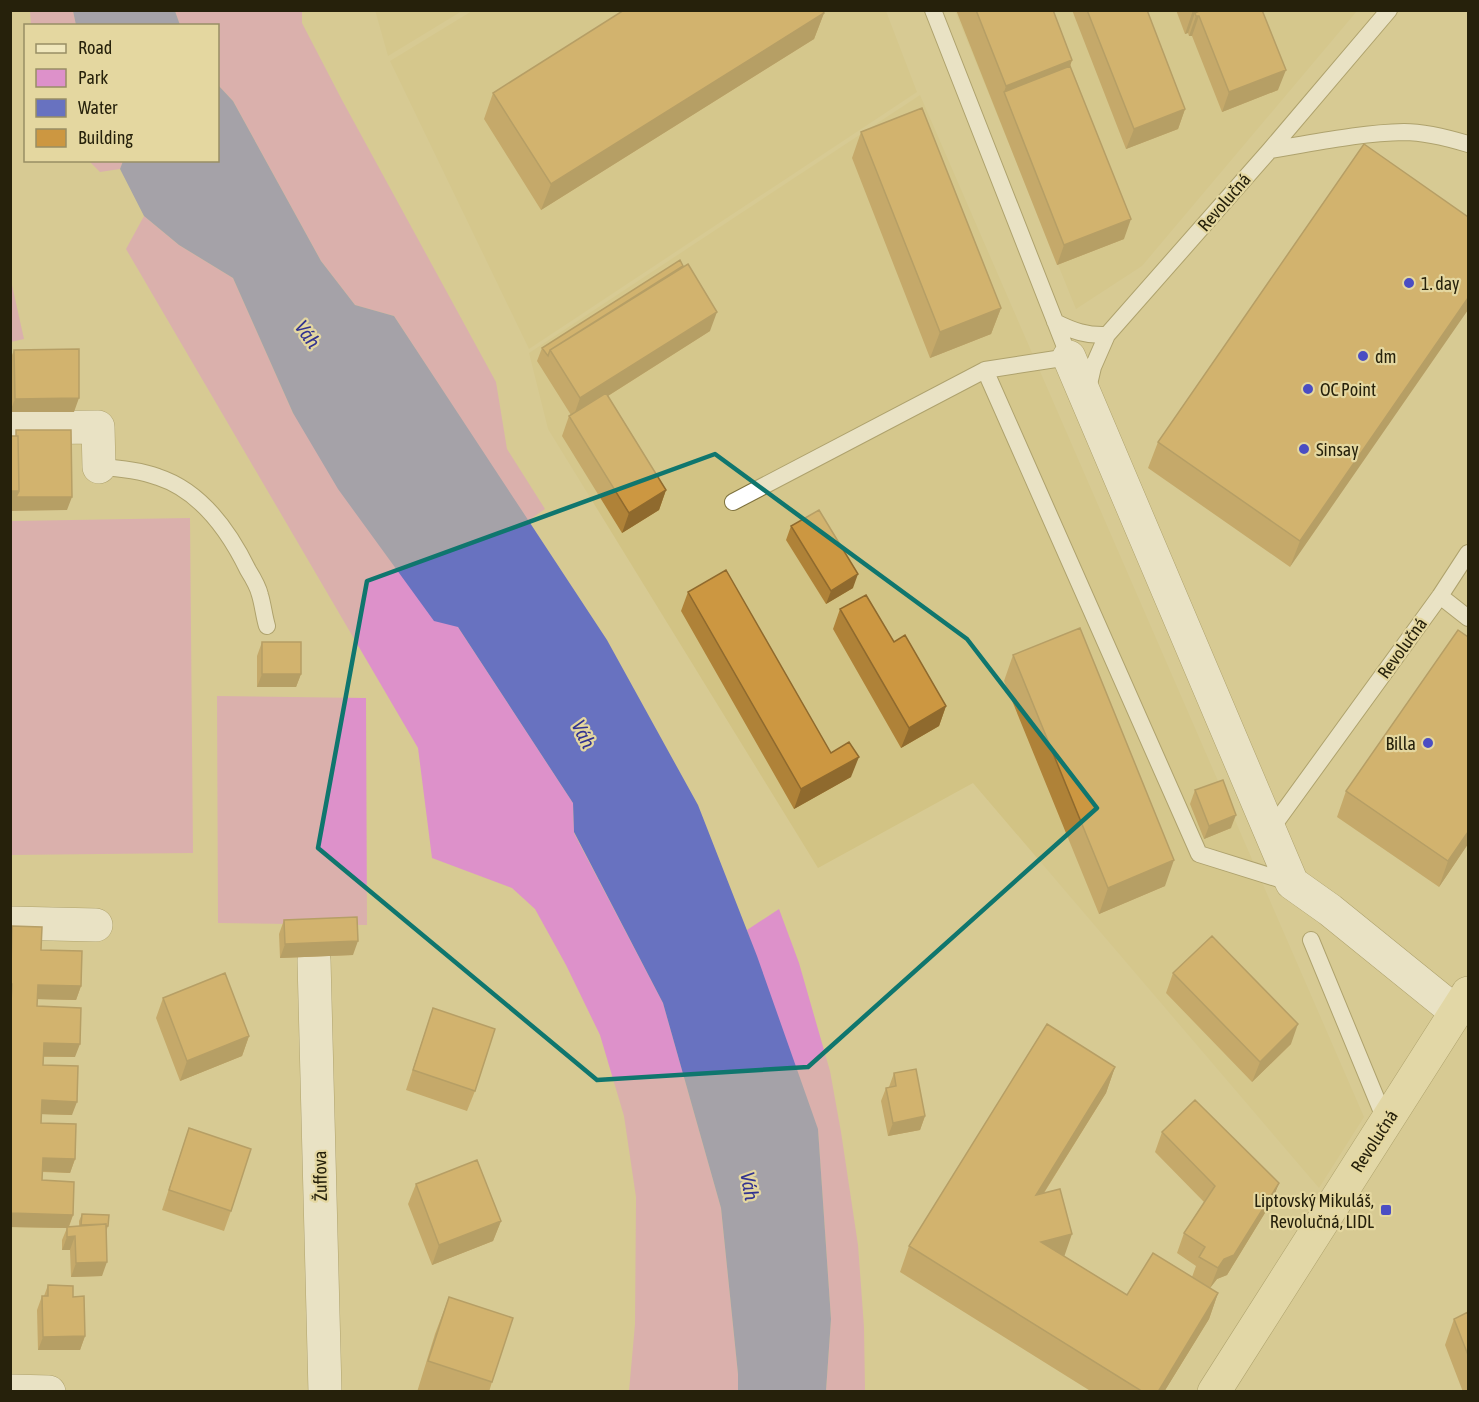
<svg xmlns="http://www.w3.org/2000/svg" width="1479" height="1402" font-family="'Asap Condensed',sans-serif">
<rect width="100%" height="100%" fill="#d7ca93"/>
<!-- built -->
<path fill="#d2c384" d="M375 10H462V11L388 56Z
M472 11H886L917 92 529 349 390 61Z
M955 11H1357L1142 266 1076 309Z
M920 95 1364 1117 1319 1188 973 783 818 868 548 429 529 353Z"/>
<!-- green -->
<path fill="#dd91ca" d="M30 11H73L76 25H31Z
M175 11H302V23L342 100 496 382 507 449 545 509 528 521 394 316 355 305 321 261 233 101 218 85V26L180 25Z
M89 161H123L120 169 100 172Z
M144 216 179 245 233 278 293 413 458 627 573 803 574 833 663 1003 721 1208 738 1374V1391H629L635 1324 636 1197 624 1116 600 1035 566 965 535 909 512 888 432 858 418 748 126 249Z
M10 276 24 339 11 342H10Z
M190 518 193 853 11 855V521Z
M217 696 366 698 367 925 218 923Z
M779 909 799 963 830 1071 841 1132 858 1245 864 1327 865 1391H826L831 1319 818 1130 747 930Z"/>
<!-- water -->
<path fill="#6872c0" d="M73 11H175L180 25H76Z
M218 85 233 101 321 261 355 305 394 316 607 640 698 805 757 956 818 1129 831 1319 826 1391H738V1374L721 1208 663 1003 574 832 573 803 458 627 434 621 338 489 293 413 233 278 179 245 144 216 120 169 123 161 218 160Z"/>
<g fill="none" stroke-linecap="round" stroke-linejoin="round">
<!-- service casing -->
<g stroke="#7e723e" stroke-width="18">
<path id="service" d="M933 10 1069 357 985 370 1199 854 1292 883
M1270 150C1314 143 1359 133 1404 132 1425 132 1448 138 1468 144
M1055 322C1073 331 1087 336 1107 335
M1087 393 1093 367 1107 335 1270 150 1389 10
M99 467C118 468 139 470 158 477 201 491 229 531 248 570 253 578 258 586 260 595 263 605 264 616 267 626
M733 502 985 370
M1440 596 1468 618
M1271 829 1440 596 1468 553
M1311 940 1386 1122"/>
</g>
<!-- minor casing -->
<g stroke="#7e723e" stroke-width="34">
<path id="minor" d="M1069 357 1292 883 1330 910 1456 1012
M10 428 98 427 99 467
M10 923 96 925
M314 960 325 1392
M10 1391 49 1392"/>
</g>
<!-- secondary casing -->
<g stroke="#7e723e" stroke-width="34">
<path id="secondary" d="M1214 1392 1468 993"/>
</g>
<!-- service -->
<use href="#service" stroke="#fff" stroke-width="16"/>
<!-- minor -->
<use href="#minor" stroke="#fff" stroke-width="33"/>
<!-- secondary -->
<use href="#secondary" stroke="#f0e7bc" stroke-width="33"/>
</g>
<!-- wall -->
<path fill="#af8238" d="M956 10H1053L1072 60 1070 66 1124 239 1057 265Z
M1072 10H1147L1185 109 1178 129 1126 149Z
M1176 10H1262L1278 90 1222 112 1192 36H1189L1188 33 1185 34Z
M824 13 814 39 541 210 484 119 493 93Z
M861 132 1001 308 991 334 930 358 852 158Z
M1468 217 1290 567 1148 468 1158 442Z
M710 331 608 396 666 490 659 510 622 533 562 436 569 416 571 415 537 361 542 348Z
M14 350 74 412H10V360Z
M791 526 853 588 826 604 786 540Z
M688 592 831 753 851 777 794 809 681 611Z
M840 609 894 642 946 706 939 726 901 748 833 629Z
M262 642 301 674 296 687H257V656Z
M1013 655 1165 886 1099 914 1004 681Z
M1195 790 1231 828 1204 839 1190 804Z
M1346 791 1468 844 1439 887 1337 817Z
M284 920 353 955 280 958 279 934Z
M12 926 41 950 81 986 76 1000 37 999V1006L75 1057H43V1065L72 1115 42 1114 41 1123 75 1159 70 1173 42 1172V1180L73 1215 69 1227 79 1226V1221L82 1214 108 1226 106 1232 102 1276 71 1277 70 1250H62V1240L67 1228 10 1227V931Z
M1173 973 1291 1044 1252 1082 1166 993Z
M163 998 249 1036 242 1056 180 1081 156 1018Z
M433 1008 475 1091 467 1111 406 1090Z
M1115 1067 1106 1093 1044 1193 1064 1256 1127 1295 1218 1293 1209 1319 1164 1392H1092L900 1272 909 1246Z
M894 1073 925 1116 920 1130 888 1136 881 1101 886 1088 889 1087Z
M189 1128 231 1211 224 1231 162 1210Z
M1162 1132 1279 1183 1271 1203 1227 1275 1217 1279 1210 1288 1192 1277 1196 1266 1177 1253 1184 1233 1204 1202 1155 1152Z
M416 1184 501 1221 493 1241 432 1265 408 1204Z
M48 1285 73 1297 85 1336 80 1350H38L37 1310 42 1296H44Z
M449 1297 492 1382 489 1392H417L435 1334Z
M1468 1312V1392H1463L1445 1345 1454 1319Z"/>
<!-- shaded-wall -->
<path fill="#8f6a2e" d="M1193 10H1245L1199 16 1192 36H1189L1196 16 1195 13 1188 33 1185 34Z
M824 13 814 39 541 210 551 184Z
M1072 60 1063 86 1004 92 1006 86Z
M1286 70 1278 90 1222 112 1229 92Z
M1185 109 1178 129 1126 149 1134 129Z
M1131 219 1124 239 1057 265 1064 245Z
M1468 298V310L1290 567 1300 541Z
M1001 308 991 334 930 358 940 332Z
M717 312 710 331 573 418 580 398Z
M79 398 74 412H10L15 399Z
M666 490 659 510 622 533 629 513Z
M10 491H19L72 497 67 510 10 511Z
M858 574 853 588 826 604 831 591Z
M262 674H301L296 687H257Z
M946 706 939 726 901 748 909 728Z
M859 757 851 777 794 809 801 789Z
M1236 815 1231 828 1204 839 1209 826Z
M1468 832V844L1439 887 1448 861Z
M1174 860 1165 886 1099 914 1108 888Z
M358 941 353 955 280 958 285 944Z
M38 985 81 986 76 1000 33 999Z
M1298 1024 1291 1044 1252 1082 1260 1062Z
M249 1036 242 1056 180 1081 187 1061Z
M44 1043 80 1044 75 1057 39 1056Z
M1115 1067 1106 1093 1026 1221 1036 1195Z
M42 1100 77 1102 72 1115 37 1114Z
M925 1116 920 1130 888 1136 893 1123Z
M43 1158 75 1159 70 1173 38 1171Z
M1279 1183 1271 1203 1227 1275 1217 1279 1210 1288 1218 1268Z
M10 1213 73 1215 68 1228 10 1227Z
M501 1221 493 1241 432 1265 439 1245Z
M1072 1234 1063 1260 1041 1242Z
M75 1236 70 1250H62L67 1237Z
M107 1262 102 1276 71 1277 76 1263Z
M1218 1293 1209 1319 1164 1392H1158Z
M85 1336 80 1350H38L43 1337Z"/>
<!-- building -->
<path fill="#cc9741" stroke="#8f6a2e" stroke-width="1.5" d="M624 10H822L824 13 551 184 493 93Z
M976 10H1053L1072 60 1006 86Z
M1087 10H1147L1185 109 1134 129Z
M1201 10H1262L1286 70 1229 92 1199 16H1196L1195 13Z
M1070 66 1131 219 1064 245 1004 92Z
M922 108 1001 308 940 332 861 132Z
M1364 144 1468 217V298L1300 541 1158 442Z
M680 260 683 266 550 350 548 356 542 348Z
M688 264 717 312 580 398 550 350Z
M79 349V398L15 399 14 350Z
M606 393 666 490 629 513 569 416Z
M16 430H71L72 497H16L19 491 18 436H16Z
M10 436H18L19 491H10Z
M819 510 858 574 831 591 791 526Z
M726 570 831 753 849 742 859 757 801 789 688 592Z
M866 595 894 642 905 635 946 706 909 728 840 609Z
M1080 628 1174 860 1108 888 1013 655Z
M1458 630 1468 637V832L1448 861 1346 791Z
M262 642H301V674H262Z
M1223 780 1236 815 1209 826 1195 790Z
M357 917 358 941 285 944 284 920Z
M12 926 42 927 41 950 82 951 81 986 38 985 37 1006 81 1008 80 1044 44 1043 43 1065 78 1066 77 1102 42 1100 41 1123 76 1124 75 1159 43 1158 42 1180 74 1182 73 1215 10 1213V1022L12 984H10V969H11Z
M1212 936 1298 1024 1260 1062 1173 973Z
M225 973 249 1036 187 1061 163 998Z
M433 1008 495 1029 475 1091 413 1070Z
M1047 1024 1115 1067 1036 1195 1060 1189 1072 1234 1041 1242 1127 1295 1153 1253 1218 1293 1158 1392H1143L909 1246Z
M916 1069 925 1116 893 1123 886 1088 896 1086 894 1073Z
M1195 1100 1279 1183 1234 1255 1224 1259 1218 1268 1199 1257 1205 1247 1184 1233 1215 1186 1162 1132Z
M189 1128 251 1149 231 1211 169 1190Z
M477 1160 501 1221 439 1245 416 1184Z
M82 1214 109 1215 108 1226H106V1224L81 1225Z
M106 1224 107 1262 76 1263 75 1236 67 1237V1227Z
M48 1285 73 1286V1297L84 1296 85 1336 43 1337 42 1296H48Z
M449 1297 513 1318 492 1382 428 1361Z
M1468 1312V1355L1454 1319Z"/>
<!-- marked area -->
<path d="M0 0H1479V1402H0ZM715 454 967 639 1097 808 808 1067 597 1080 318 848 367 581Z" fill="#d7ca93" fill-opacity=".55" fill-rule="evenodd"/>
<path fill="none" stroke="#0f766e" stroke-width="4.5" stroke-linejoin="round" d="M715 454 967 639 1097 808 808 1067 597 1080 318 848 367 581Z"/>
<!-- markers -->
<g fill="#4a4dc3" stroke="#e4d7a0" stroke-width="2">
<circle cx="1409" cy="283" r="6"/>
<circle cx="1363" cy="356" r="6"/>
<circle cx="1308" cy="389" r="6"/>
<circle cx="1304" cy="449" r="6"/>
<circle cx="1428" cy="743" r="6"/>
<rect x="1380" y="1204" width="12" height="12" rx="3"/>
</g>
<g text-anchor="middle" dominant-baseline="central" stroke-width="4.5" stroke-linejoin="round" paint-order="stroke">
<!-- street labels -->
<g font-size="18" fill="#26210b" stroke="#e4d7a0">
<text transform="translate(1224 202) rotate(-49)">Revolučná</text>
<text transform="translate(1402 648) rotate(-54)">Revolučná</text>
<text transform="translate(1374 1141) rotate(-57)">Revolučná</text>
<text transform="translate(320 1176) rotate(-91)">Žuffova</text>
</g>
<!-- poi labels -->
<g font-size="18" fill="#26210b" stroke="#e4d7a0" text-anchor="start">
<text x="1421" y="283">1. day</text>
<text x="1375" y="356">dm</text>
<text x="1320" y="389">OC Point</text>
<text x="1316" y="449">Sinsay</text>
<text x="1416" y="743" text-anchor="end">Billa</text>
<text x="1374" y="1200" text-anchor="end">Liptovský Mikuláš,<tspan x="1374" dy="21">Revolučná, LIDL</tspan></text>
</g>
<!-- water labels -->
<g font-size="20" font-style="italic" fill="#323390" stroke="#e4d7a0">
<text transform="translate(308 334) rotate(55)">Váh</text>
<text transform="translate(584 734) rotate(64)">Váh</text>
<text transform="translate(750 1186) rotate(80)">Váh</text>
</g>
</g>
<!-- border -->
<rect width="1479" height="1402" fill="none" stroke="#26210b" stroke-width="24"/>
<!-- legend -->
<rect x="24" y="24" width="195" height="138" fill="#e4d7a0" stroke="#988e64" stroke-width="1.5"/>
<rect x="36" y="44" width="30" height="9" fill="#f0e7bc" stroke="#988e64" stroke-width="1.5"/>
<text x="78" y="54" font-size="18" fill="#26210b">Road</text>
<rect x="36" y="69" width="30" height="18" fill="#dd91ca" stroke="#988e64" stroke-width="1.5"/>
<text x="78" y="84" font-size="18" fill="#26210b">Park</text>
<rect x="36" y="99" width="30" height="18" fill="#6872c0" stroke="#988e64" stroke-width="1.5"/>
<text x="78" y="114" font-size="18" fill="#26210b">Water</text>
<rect x="36" y="129" width="30" height="18" fill="#cc9741" stroke="#988e64" stroke-width="1.5"/>
<text x="78" y="144" font-size="18" fill="#26210b">Building</text>
</svg>
